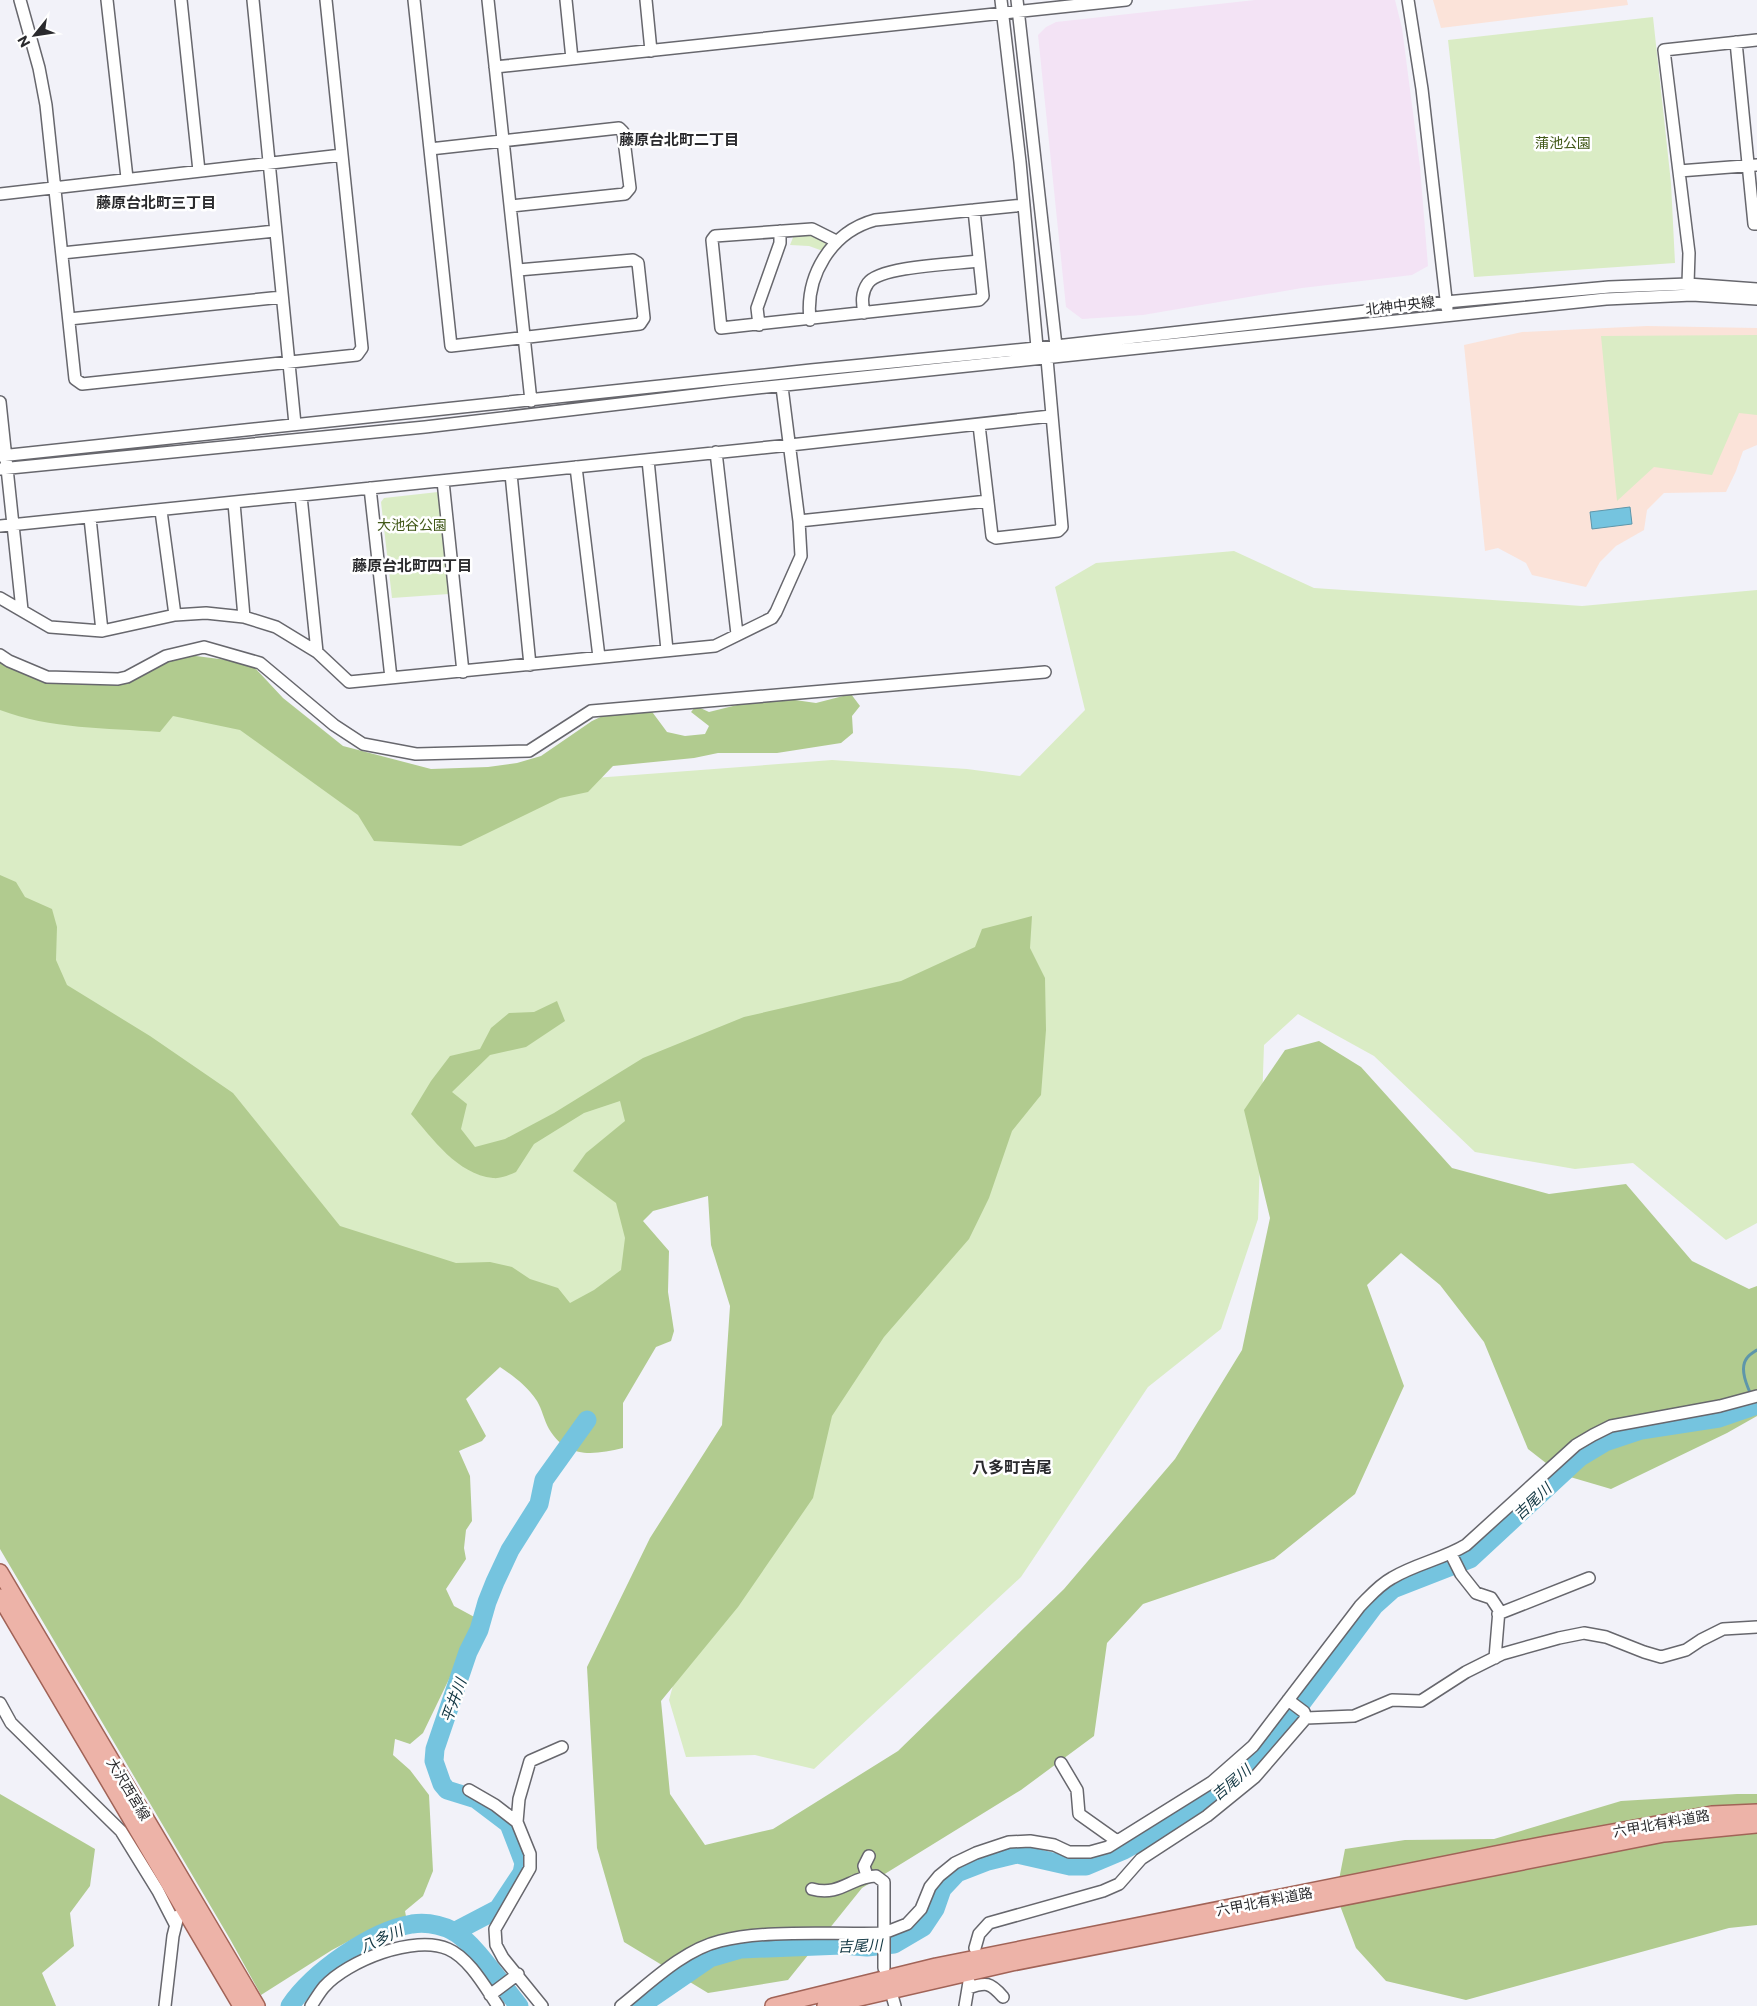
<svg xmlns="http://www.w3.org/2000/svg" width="1757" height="2006" font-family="Commissioner,'Noto Sans JP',sans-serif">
<rect width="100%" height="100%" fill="#f2f2f9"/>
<!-- commercial -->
<path fill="#f3e3f5" d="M1255 0H1395L1402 28 1420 167 1428 266 1412 275 1302 288 1143 315 1082 319 1066 307 1038 35 1046 27 1056 22Z"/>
<!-- education -->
<path fill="#fbe3d9" d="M1433 0H1627L1628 5 1441 28Z
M1647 326 1757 328V445L1743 451 1736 471 1726 492 1664 493 1647 510 1644 530 1616 546 1600 562 1586 587 1532 575 1526 563 1498 548 1485 551 1464 345 1522 332Z"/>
<!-- green -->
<path fill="#daecc5" d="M1653 17 1671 183 1675 263 1474 277 1448 40Z
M808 232 829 238 823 251 809 246 790 245 794 235Z
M1757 335V415L1739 413 1712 475 1654 467 1617 501 1601 336Z
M438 492 449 594 392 598 381 502 384 498Z
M1234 551 1314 588 1582 606 1757 590V1223L1726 1240 1633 1163 1575 1169 1475 1152 1374 1056 1298 1014 1264 1045 1258 1219 1221 1329 1148 1387 1021 1577 814 1769 755 1755 686 1757 669 1700 778 1305 763 1165 628 1188 638 1329 562 1353 0 1047V695L236 721 345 797 832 760 967 769 1020 776 1085 710 1055 587 1096 563Z"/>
<!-- forest -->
<path fill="#b1cb8f" d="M188 655 235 661 255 668 283 698 343 746 431 769 488 767 517 763 541 756 592 721 607 714 650 709 667 732 685 736 705 734 709 726 691 712 696 706 709 712 741 704 781 698 816 703 851 694 860 706 852 716 853 733 841 743 777 753H718L694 758 613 766 588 792 560 798 461 846 374 841 358 815 240 730 173 716 160 732C107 728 50 729 0 710V661L44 683H127L161 662Z
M0 875 16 882 25 897 52 909 57 927 56 960 67 985 150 1036 233 1093 340 1226 456 1263 490 1262 512 1267 530 1279 558 1288 570 1303 594 1290 621 1270 625 1238 616 1203 573 1171 586 1153 625 1121 620 1101 584 1113 534 1144 516 1172C509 1175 500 1179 493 1178 457 1174 433 1139 411 1114L431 1081 450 1056 480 1049 491 1028 509 1013 534 1012 557 1001 565 1021 526 1047 490 1055 452 1092 467 1104 461 1129 475 1147 505 1139 554 1113 643 1058 744 1017 901 981 975 947 982 929 1032 916 1030 948 1045 978 1046 1030 1041 1095 1012 1131 989 1198 969 1239 884 1337 832 1416 813 1498 738 1607 661 1701 670 1794 705 1845 773 1829 898 1751 1064 1589 1175 1459 1242 1350 1270 1218 1244 1110 1285 1050 1319 1041 1361 1067 1452 1168 1549 1194 1626 1184 1692 1261 1749 1289 1757 1286V1416L1727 1433 1611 1489 1560 1474 1528 1449 1484 1342 1440 1285 1401 1253 1367 1285 1404 1386 1355 1494 1274 1559 1143 1604 1107 1643 1094 1736 1021 1790 862 1888 788 1980 708 1993 624 1942 597 1848 587 1667 650 1538 722 1425 730 1306 711 1245 708 1196 653 1211 643 1221 669 1251 668 1292 674 1331 671 1341 656 1347 623 1403V1448C593 1455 567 1459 549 1429 544 1420 542 1409 537 1401 527 1386 515 1377 500 1367L466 1399 486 1436 482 1441 459 1451 470 1476 472 1521 466 1530 464 1548 466 1559 446 1589 454 1606 478 1619 423 1733 410 1744 395 1739 393 1755 410 1770 429 1795 433 1871 423 1896 405 1911 408 1927 364 1933 332 1950 261 1995 230 1939 0 1549Z
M0 1794 95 1849 90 1886 70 1913 74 1946 42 1973 56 2006H0Z
M1737 1794H1757V1925L1729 1928 1466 2000 1386 1981 1356 1948 1336 1895 1345 1849 1405 1840 1494 1839 1621 1801Z"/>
<!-- water -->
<path fill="#75c4df" stroke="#5e96aa" d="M1630 507 1632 524 1592 529 1590 512Z"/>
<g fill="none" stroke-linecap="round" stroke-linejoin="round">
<!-- stream -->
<path stroke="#5e96aa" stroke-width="3" d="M1756 1406C1751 1394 1737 1370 1747 1358 1749 1355 1754 1352 1757 1350"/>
<!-- river -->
<path stroke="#75c4df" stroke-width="19" d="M454 1932 498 1909 522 1873 524 1863 509 1824 476 1799 447 1790 442 1784 434 1761 435 1749 468 1652 479 1630 487 1602 495 1582 510 1550 539 1504 544 1480 587 1420
M290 2006C313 1972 371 1931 412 1924 426 1922 441 1925 453 1931 474 1942 503 1987 519 2006
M640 2006 710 1958 741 1949 842 1945 867 1947 894 1944 923 1927 935 1909 942 1889 957 1873 988 1861 1017 1854 1070 1866H1086L1124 1850 1200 1808 1251 1766 1282 1729 1374 1606 1393 1589 1470 1559 1580 1457 1605 1442 1641 1430 1719 1418 1757 1405"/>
<!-- minor casing -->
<g stroke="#67676d" stroke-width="14">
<path id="minor" d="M20 0 39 68 46 105 75 379 82 384 357 355 362 348 326 0
M107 0 127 178
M181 0 199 171
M253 0 295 424
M414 0 451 346 640 324 644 318 638 263 633 260 518 270
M488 0 531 401
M566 0 572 59
M646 0 651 51
M1017 0 1056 346 1052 352
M1408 0 1422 89 1447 308
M1736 42 1754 224H1757
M495 67 1126 0
M430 149 619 128 623 132 630 188 625 194 511 206
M1679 171 1757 165
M0 194 342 155
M836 241 812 229 715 236 712 240 721 328 979 300 983 296 974 210
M62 253 275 231
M1688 284 1689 253 1664 50 1757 40
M864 313C862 303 861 293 868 283 880 266 956 264 979 261
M69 319 282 297
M810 320C805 276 831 232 875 220L1024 205
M759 325 757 308 780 243V231
M0 402 22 610
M979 425 992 536 996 538 1058 531 1062 527 1047 359 1037 347 1020 162 1001 0
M716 452 737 634
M0 456 811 370 1056 346 1446 302 1609 287 1688 284 1757 289
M648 460 667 650
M576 467 599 657
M0 469 425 427 729 391 1606 299 1692 295 1757 299
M511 474 530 665
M443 481 463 672
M370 488 391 678
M301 496 317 652
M234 503 244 617
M161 511 175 615
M90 518 102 631
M799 521 988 501
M0 526 790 445 1051 416
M0 598 50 627 102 631 175 615 206 613 244 617 276 627 317 652 349 682 715 646 772 618 776 612 801 556 799 521 782 387
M0 655 9 661 47 677 118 679 127 677 166 656 204 647 260 663 334 725 363 744 416 754 529 751 591 711 1045 672
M1451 1554 1461 1574 1476 1593 1491 1598 1499 1610 1495 1658
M1498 1614 1589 1578
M1288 1700 1304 1712 1306 1718
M0 1703 11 1723 121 1831 158 1891 175 1924
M1061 1763 1077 1790 1079 1814 1117 1841
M469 1790 495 1805 517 1822
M867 1876 864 1866 869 1856
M812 1889C840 1897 852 1876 876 1876L884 1882V1968
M975 1948 979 1934 989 1923 1103 1891 1119 1884 1141 1859 1207 1816 1255 1777 1306 1718 1354 1716 1392 1700 1421 1701 1466 1672 1502 1654 1559 1638 1584 1633 1606 1637 1644 1652 1661 1657 1686 1650 1701 1640 1723 1629 1757 1627
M968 1988C986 1982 990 1982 1003 1997
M490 1995 518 1974
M893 1999 895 2006
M165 2006 173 1936 178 1916
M311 2006C315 2000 319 1993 324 1987 347 1961 415 1934 448 1949 469 1958 485 1987 498 2006
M542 2006 503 1958 496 1945 495 1929 530 1868V1854L517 1822 519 1799 530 1761 562 1747
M621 2006C650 1983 683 1950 720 1941 769 1929 833 1935 884 1933L907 1924 921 1909 930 1887 939 1876 955 1863 976 1853 1009 1842 1030 1841 1054 1845 1069 1852H1090L1108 1847 1212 1782 1253 1746 1360 1606C1370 1596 1379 1585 1392 1578 1415 1564 1443 1559 1466 1545L1576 1445 1593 1435 1611 1426 1720 1406 1757 1396
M965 2006 969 1982"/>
</g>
<!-- major casing -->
<g stroke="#a16357" stroke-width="18">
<path id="major" d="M0 1572 257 2006
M0 1597 241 2006
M773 2006 936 1966 1546 1844 1712 1814 1757 1812
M825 2006 1012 1963 1664 1834 1757 1825"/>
</g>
<!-- minor -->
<use href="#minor" stroke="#fff" stroke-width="11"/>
<!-- major -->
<use href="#major" stroke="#edb3a8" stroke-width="15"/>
</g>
<g text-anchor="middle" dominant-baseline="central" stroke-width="5" stroke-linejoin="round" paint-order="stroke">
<!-- park labels -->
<g font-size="14" fill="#415818" stroke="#fff">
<text x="1563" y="142">蒲池公園</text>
<text x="412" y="524">大池谷公園</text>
</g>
<!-- street labels -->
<g font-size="14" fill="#2a2a2d" stroke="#fff">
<text transform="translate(1400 305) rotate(-7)">北神中央線</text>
<text transform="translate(129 1789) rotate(59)">大沢西宮線</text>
<text transform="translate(1661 1823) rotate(-10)">六甲北有料道路</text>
<text transform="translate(1264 1901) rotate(-11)">六甲北有料道路</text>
</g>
<!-- neighbourhood labels -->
<g font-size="15" font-weight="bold" fill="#2a2a2d" stroke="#fff">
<text x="679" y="139">藤原台北町二丁目</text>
<text x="156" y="202">藤原台北町三丁目</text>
<text x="412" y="565">藤原台北町四丁目</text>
</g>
<!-- water labels -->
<g font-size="15" font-style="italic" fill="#113642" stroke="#fff">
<text transform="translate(1532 1501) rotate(-43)">吉尾川</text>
<text transform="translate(453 1700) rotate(-70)">平井川</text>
<text transform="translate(1231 1782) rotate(-40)">吉尾川</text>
<text transform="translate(381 1938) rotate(-24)">八多川</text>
<text transform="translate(860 1945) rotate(-2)">吉尾川</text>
</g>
<!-- quarter labels -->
<g font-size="16" font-weight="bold" fill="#2a2a2d" stroke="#fff">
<text x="1012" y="1466">八多町吉尾</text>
</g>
</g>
<!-- north arrow -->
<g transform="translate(35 35) rotate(240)" stroke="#ffffff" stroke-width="4" paint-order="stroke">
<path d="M0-4L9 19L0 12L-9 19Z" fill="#2a2a2d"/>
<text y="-8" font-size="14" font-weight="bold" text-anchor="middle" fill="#2a2a2d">N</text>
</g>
</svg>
